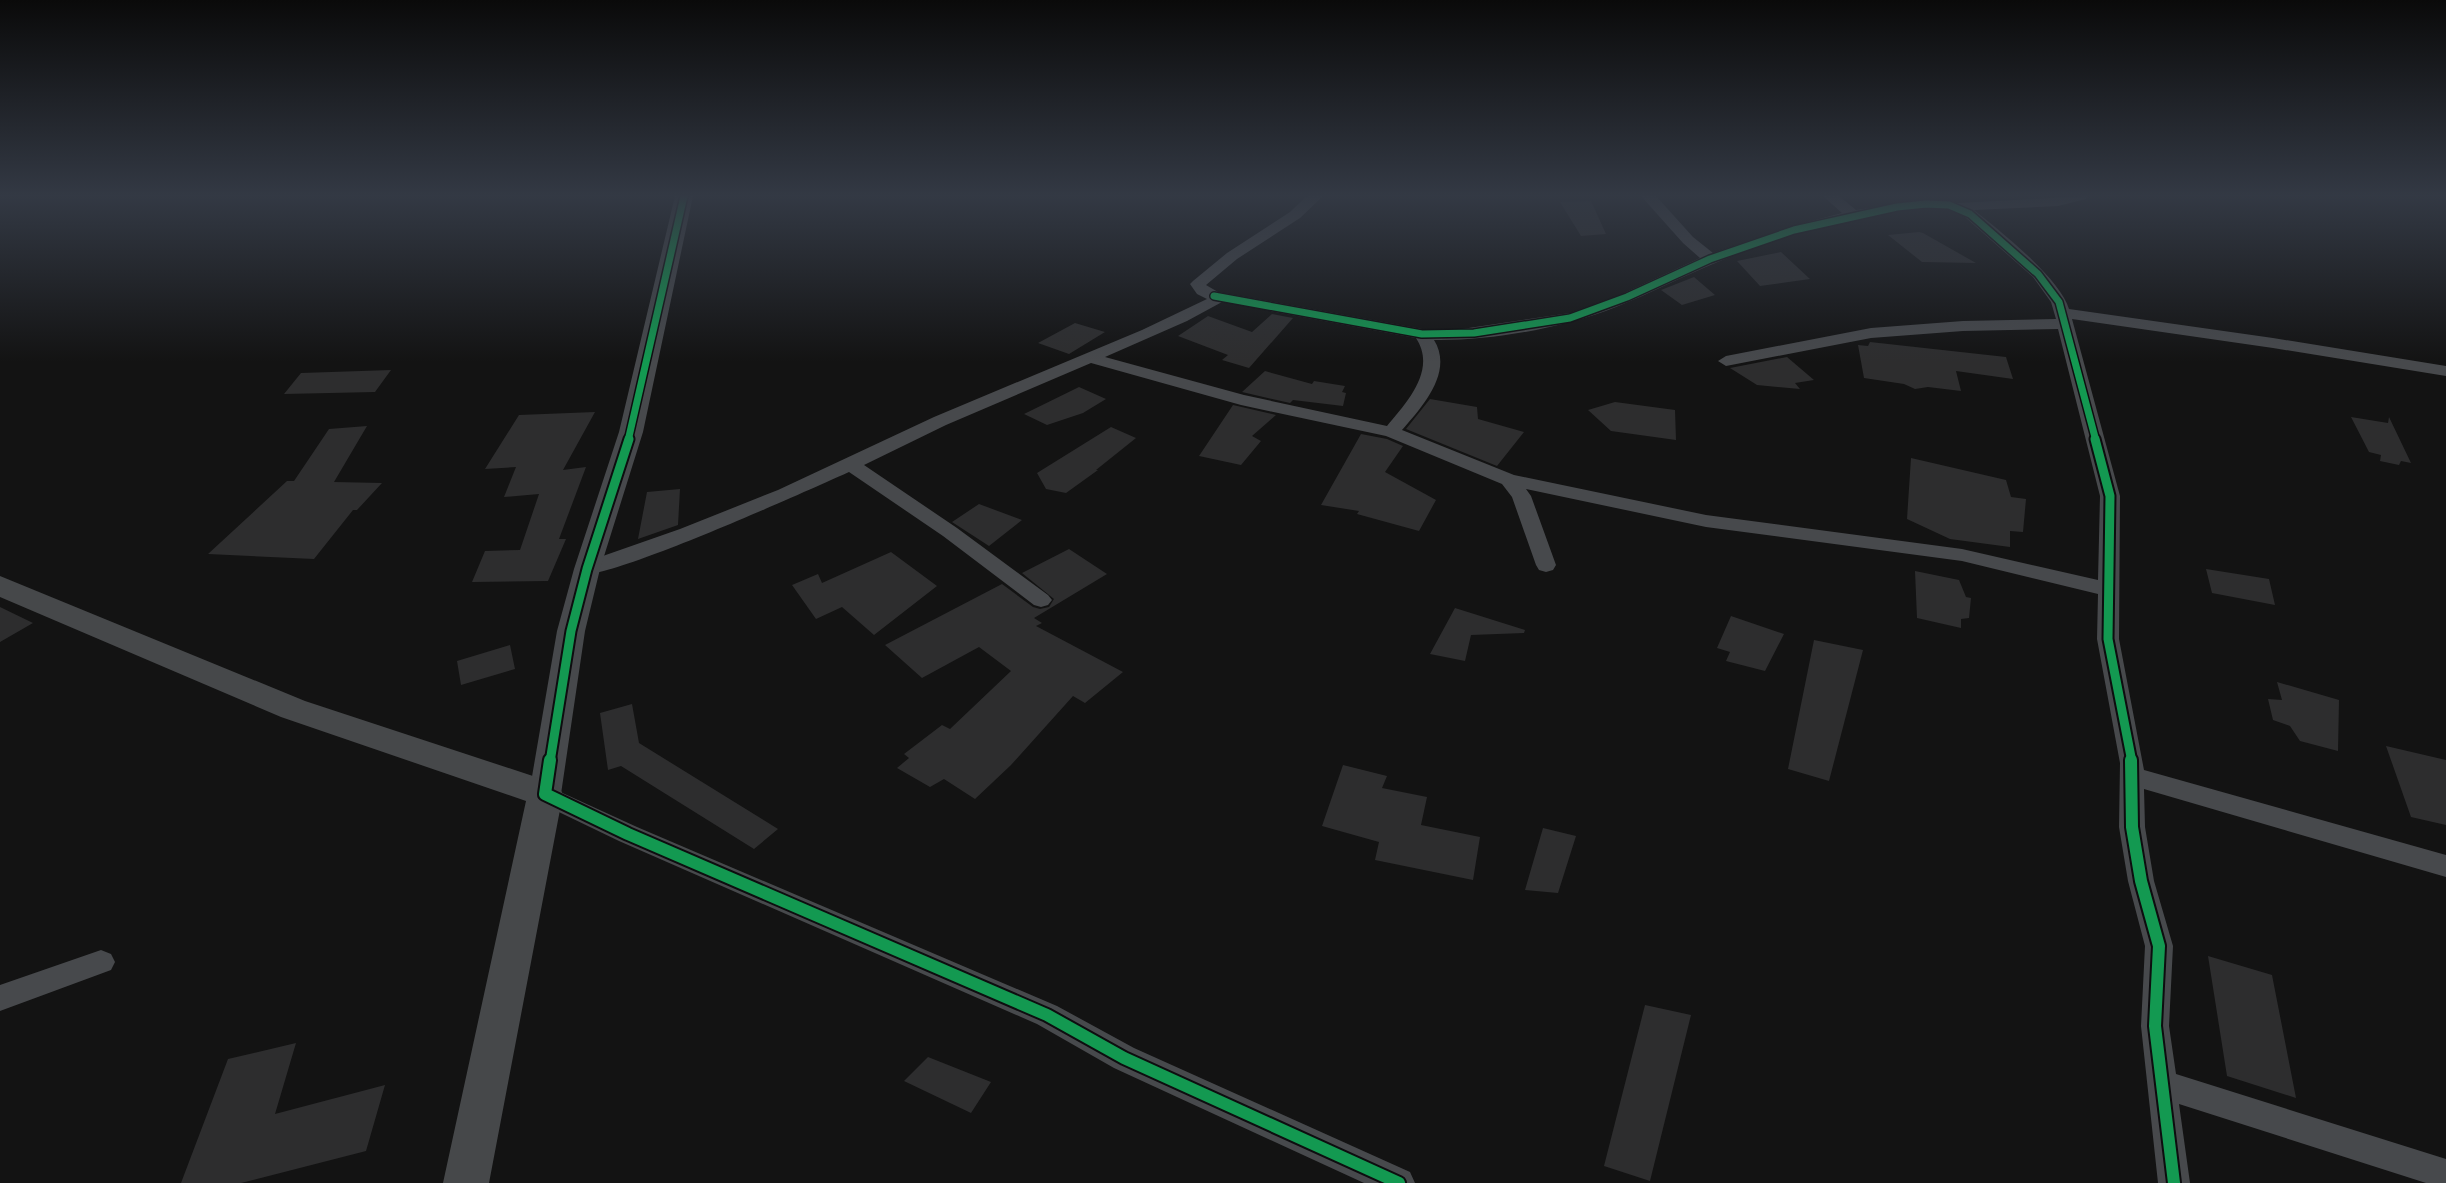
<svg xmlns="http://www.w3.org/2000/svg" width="2446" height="1183" font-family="Figtree,sans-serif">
<rect width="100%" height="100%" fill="#131313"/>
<!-- building -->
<path fill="#2d2d2e" d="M1591 201 1606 234 1581 236 1560 202Z
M1919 232 1923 233 1976 263 1922 262 1888 235Z
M1781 252 1810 279 1760 286 1737 261Z
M1694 277 1715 295 1682 305 1661 290Z
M1272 314 1293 318 1249 368 1222 360 1228 355 1178 336 1208 316 1252 332Z
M1075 323 1105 332 1069 354 1038 343Z
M1870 342 2006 357 2013 379 1956 371 1961 391 1928 387 1915 389 1904 384 1864 378 1858 345 1868 346Z
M1787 357 1814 380 1795 383 1800 389 1757 385 1730 368Z
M391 370 375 392 284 394 301 373Z
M1265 371 1312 384 1314 381 1345 386 1342 392 1346 393 1343 406 1293 400 1290 403 1242 392Z
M1079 387 1106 399 1083 413 1047 425 1024 414Z
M1430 399 1477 407 1478 419 1524 432 1497 466 1406 429Z
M1615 402 1675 410 1676 440 1611 431 1588 410Z
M1233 405 1276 415 1252 436 1261 441 1241 465 1199 456Z
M595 412 563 470 586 467 559 539H566L548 581 472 582 485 551 520 550 539 494 504 497 516 467 485 469 519 415Z
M2351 417 2388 423 2389 417 2411 463 2401 461 2399 465 2380 461 2381 455 2369 452Z
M367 426 334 482 382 483 357 510H353L314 559 208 554 287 481H294L329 429Z
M1111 427 1136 438 1096 470H1098L1066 493 1046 489 1037 473Z
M1361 434 1387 439 1403 446 1385 472 1436 500 1419 531 1357 514 1359 511 1321 505Z
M1911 458 2006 480 2011 497 2026 499 2023 532 2010 531V547L1950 539 1907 519Z
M680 489 678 525 638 539 647 492Z
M979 504 1022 520 989 546 952 522Z
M1069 549 1107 574 1034 618 1042 623 1036 626 1123 672 1085 703 1073 696 1011 765 975 799 944 779 930 787 897 768 909 758 904 754 942 725 950 729 1011 671 979 647 922 678 885 645 1002 584 1033 607 1040 609 1049 607 1054 599 1022 573Z
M891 552 937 586 874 635 842 607 816 619 792 585 818 574 822 583Z
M2206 569 2269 579 2275 605 2212 593Z
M1915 571 1959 580 1966 597 1971 598 1969 618 1961 619V628L1917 618Z
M0 607 33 623 0 642Z
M1455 608 1525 630 1524 633 1471 635 1465 661 1430 654Z
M1731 616 1784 634 1765 671 1726 661 1730 652 1717 648Z
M1814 640 1863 650 1829 781 1788 769Z
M510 645 515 669 461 685 457 661Z
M2277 682 2339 700 2338 751 2300 741 2290 726 2273 720 2268 699 2282 700Z
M632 704 639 743 778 829 754 849 621 766 608 770 600 713Z
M2386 746 2446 760V825L2411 817Z
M1343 765 1387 776 1382 788 1427 797 1421 825 1480 837 1473 880 1375 860 1379 842 1322 826Z
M1543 828 1576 836 1558 893 1525 890Z
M2208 956 2272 975 2296 1098 2227 1076Z
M1645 1005 1691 1015 1650 1181 1604 1166Z
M296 1043 275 1114 385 1085 366 1151 241 1183H181L228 1059Z
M928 1057 991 1082 971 1113 904 1081Z"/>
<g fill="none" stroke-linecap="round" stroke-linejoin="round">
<!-- minor -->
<path fill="#47494c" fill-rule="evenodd" d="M1307 196H1323L1300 218 1237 259 1206 285 1218 292 1422 329H1462L1570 313 1622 294 1700 258 1683 243 1641 196H1656L1693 237 1713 253 1789 227 1842 213 1823 196H1839L1856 210 1926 200 1958 203 2088 196 2086 199 2058 206 1974 210C2000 231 2060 278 2069 309L2273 338 2446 366V376L2273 348 2072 319 2120 496 2119 639 2144 770 2446 855V877L2144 789 2145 827 2154 881 2173 946 2169 1026 2176 1074 2446 1159V1183H2426L2179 1104 2190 1183H2158L2141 1026 2145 946 2128 881 2119 827 2120 763 2097 639 2098 594 1962 561 1706 527 1526 489 1531 496 1556 565 1553 570 1546 572 1539 570 1536 565 1512 497 1502 484 1386 436 1241 405 1091 363 946 425 864 465 957 528 1048 595 1052 600 1048 605 1041 607 1034 605 943 536 849 472C811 489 608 581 580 574L577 569 580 564 680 529 778 490 934 417 1142 330 1207 299 1197 294 1190 284 1193 281 1227 253 1290 212ZM1926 208 1950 209 1965 217 2033 277 2051 302 2056 319 1963 321 1871 328 1726 356 1718 361 1726 366 1871 338 1963 331 2058 329 2100 496 2098 580 1962 549 1706 515 1514 475 1402 430C1422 407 1454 372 1434 340 1491 341 1563 328 1616 307 1651 293 1685 275 1720 261 1785 234 1856 215 1926 208ZM1222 302 1416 338C1437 370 1407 402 1387 426L1244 395 1105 357 1187 321Z
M545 785 637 827 1057 1006 1134 1048 1410 1172 1415 1183H1364L1114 1068 1037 1024 619 841 536 801 533 794 536 787Z
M101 950 111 954 115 962 111 970 0 1011V985Z"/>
<!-- tertiary -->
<path fill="#47494c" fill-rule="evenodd" d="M675 196H693L643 432 600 569 585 631 561 794 556 803 545 806 534 803 529 794 557 631 574 569 619 432Z"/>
<!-- secondary -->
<path fill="#46484a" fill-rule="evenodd" d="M0 576 305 701 557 784 563 794 489 1183H443L526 801 281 717 0 597Z"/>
<!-- cycleway-far2 casing -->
<g stroke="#0d0d0f" stroke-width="10">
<path id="cycleway-far2" d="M1214 296 1422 334 1474 333 1570 318 1627 297 1710 259 1794 230 1897 207 1926 204 1949 205 1970 214 2038 274 2059 302 2096 441
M628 441 684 196"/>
</g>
<!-- cycleway-far1 casing -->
<g stroke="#0d0d0f" stroke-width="13">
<path id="cycleway-far1" d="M2095 439 2110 496 2108 639 2132 762
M550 762 571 631 587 569 629 439"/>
</g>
<!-- cycleway casing -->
<g stroke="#0d0d0f" stroke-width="16">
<path id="cycleway" d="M550 760 545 794 628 834 1047 1015 1124 1058 1399 1183
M2131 760 2132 827 2141 881 2159 946 2155 1026 2174 1183"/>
</g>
<!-- cycleway-far2 -->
<use href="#cycleway-far2" stroke="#139951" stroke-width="7"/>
<!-- cycleway-far1 -->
<use href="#cycleway-far1" stroke="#139951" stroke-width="9"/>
<!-- cycleway -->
<use href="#cycleway" stroke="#139951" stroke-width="12"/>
</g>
<!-- sky -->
<linearGradient id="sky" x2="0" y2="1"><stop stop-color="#0a0a0a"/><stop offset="0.54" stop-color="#333944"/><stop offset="1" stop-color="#333944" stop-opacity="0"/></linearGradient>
<rect width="2446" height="362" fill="url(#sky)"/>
</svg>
